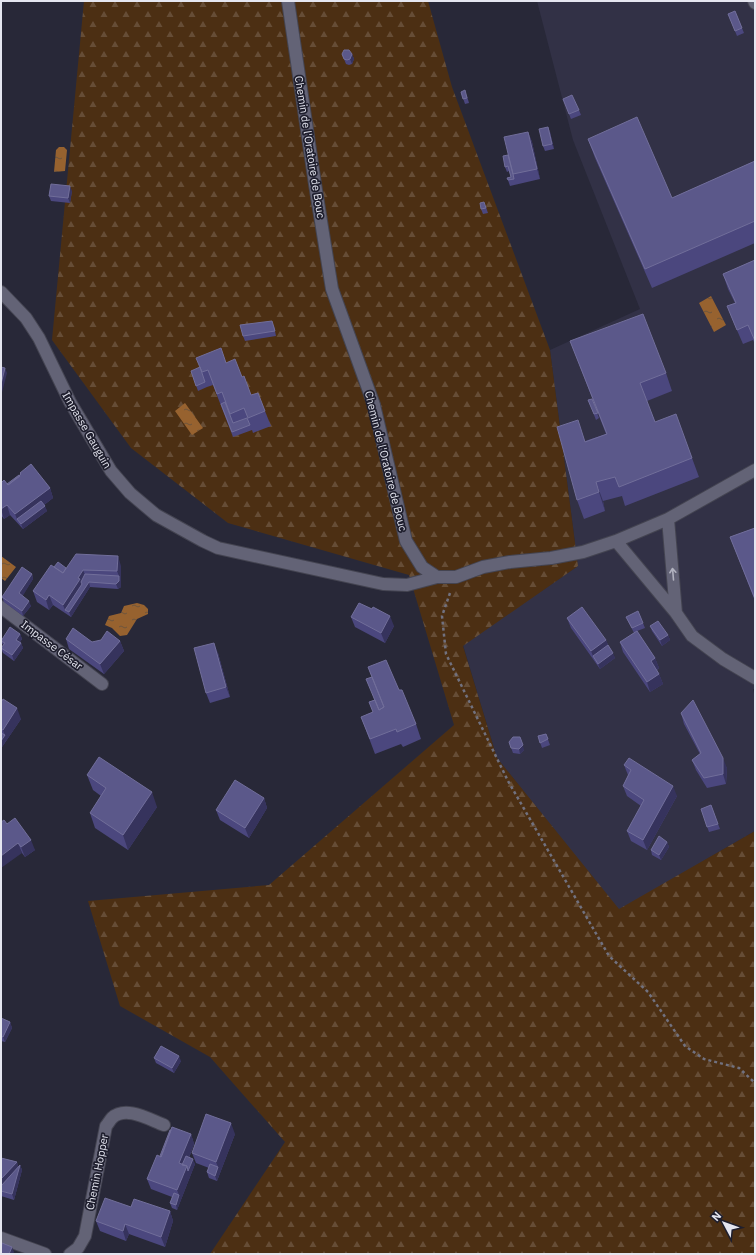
<svg xmlns="http://www.w3.org/2000/svg" width="756" height="1255" font-family="'IBM Plex Sans',sans-serif">
<defs>
<pattern id="forest-firs" width="22" height="20" patternUnits="userSpaceOnUse"><rect width="22" height="20" fill="#4c2f13"/><path d="M5 1l3.5 6h-7zM16 11l3.5 6h-7z" fill="#664d36"/></pattern>
<pattern id="water-ripples" width="26" height="14" patternUnits="userSpaceOnUse"><rect width="26" height="14" fill="#97622f"/><path d="M2 4q2-2 4 0t4 0M15 11q2-2 4 0t4 0" fill="none" stroke="#6e543c"/></pattern>
</defs>
<rect width="100%" height="100%" fill="#282838"/>
<!-- built -->
<path fill="#323146" d="M537 1H755V689H753L755 698V831L619 910 497 758 463 645 578 566 550 350 640 309 573 140Z"/>
<!-- forest -->
<path fill="url(#forest-firs)" d="M84 1H428L452 87 550 350 578 566 463 646 497 758 619 909 755 831V1254H210L285 1142 210 1057 120 1006 88 901 269 885 454 725 409 575 228 523 131 448 52 340Z"/>
<!-- water -->
<path fill="url(#water-ripples)" d="M59 147H64L67 150 65 171 54 172 56 150Z
M711 296 726 325 714 332 699 303Z
M185 403 203 428 192 435 175 411Z
M1 556 16 567 5 581 1 578Z
M137 603 144 605 148 609V614L137 619 127 635 120 636 112 628 105 625 109 616 121 613 124 606Z"/>
<g fill="none" stroke-linecap="round" stroke-linejoin="round">
<!-- minor casing -->
<g stroke="#444451" stroke-width="14">
<path id="minor" d="M288 1 315 184 332 289 374 405 406 541 422 567 437 577H456L483 567 510 562 551 558 583 552 616 541 668 519 755 470
M754 1 755 3
M1 292 26 318 39 338 70 402 111 471 130 493 156 515 203 541 218 548 383 584 407 585 437 577
M668 519 676 613
M616 541 676 613 692 636 723 659 755 678
M1 607 102 684
M1 1238 45 1254
M70 1254 78 1248 85 1236 106 1126C108 1124 110 1120 112 1118 126 1105 150 1120 164 1125"/>
</g>
<!-- path -->
<path stroke="#71717f" stroke-width="2.5" stroke-dasharray="3 3" stroke-linecap="butt" d="M450 593 442 616 446 654 508 781 609 956 648 992 685 1046 704 1059 739 1068 755 1083"/>
<!-- minor -->
<use href="#minor" stroke="#636376" stroke-width="12"/>
</g>
<!-- wall -->
<path fill="#4b477e" d="M735 11 744 33 737 36 728 14Z
M342 54H352L354 59 352 64 349 65 346 64Z
M461 92 467 96 469 103 465 104Z
M563 99 579 110 581 115 571 119Z
M548 127 550 132 554 149 545 151 543 146Z
M528 132 532 142 540 179 510 186 508 180 511 177 509 171 507 172 505 167 508 155Z
M588 139 672 198 755 161V243L652 288 595 158Z
M72 191 70 203 51 201 49 196Z
M486 207 488 213 483 214 481 209Z
M755 260V344L753 340 743 344 733 321 727 306 735 303 728 289 723 274Z
M274 326 276 336 245 341 243 336Z
M570 341 666 373 672 391 647 401 655 422 692 458 699 477 625 506 622 496 603 501 605 511 584 519 577 500 585 441 606 434Z
M226 363 242 377 251 395 265 411 271 426 253 433 252 430 233 437 213 385 207 387 198 391 191 371Z
M592 399 599 418 596 420 588 400Z
M20 473 50 488 53 498 44 505 47 511 23 529 10 515 4 519 1 515V483L7 484 21 475Z
M755 528V601L730 537Z
M121 566V587L118 589 90 587 71 617 53 605 49 610 37 602 33 591 54 567 66 568Z
M32 574 33 579 22 596 31 606 23 616 4 602 2 597Z
M351 617 394 626 385 643 355 627Z
M626 617 643 623 645 628 637 631 655 658 659 668 657 670 659 674 663 684 650 692 623 652 620 642 634 633Z
M567 618 606 640 608 645 615 658 600 669 571 628Z
M650 626 668 635 670 640 662 646 652 631Z
M20 634 22 639 20 642 21 643 23 648 14 661 3 653 1 648 3 645 1 641Z
M66 639 92 642 120 641 124 651 104 674 69 649Z
M218 653 230 697 210 703 206 693Z
M368 667 399 690 416 724 421 739 403 747 401 744 375 754 361 717 373 712 369 702 374 700 372 677Z
M1 701 21 719 2 747H1Z
M681 713 727 768 726 784 707 788 696 770 692 760 700 754 684 724Z
M546 734 550 745 542 748 538 736Z
M509 742 524 750 520 754 513 753Z
M624 765 677 796 647 850 631 841 627 831 641 806 627 796 623 786 628 775Z
M87 775 157 807 128 850 95 828 90 813 101 796 93 790Z
M264 798 267 808 249 838 220 820 216 810Z
M711 805 720 829 709 832 701 809Z
M7 824 35 850 25 857 22 853Z
M667 842 669 847 661 860 652 855 651 850Z
M1 1018 10 1022 12 1028 5 1042 1 1041Z
M154 1058 181 1061 174 1073 156 1063Z
M191 1134 194 1144 189 1158 195 1164 177 1210 172 1208 170 1203 172 1197 151 1189 147 1179 160 1156Z
M235 1134 217 1181 209 1178 207 1172 209 1168 196 1163 192 1153Z
M1 1158 17 1162 18 1167 20 1165 22 1170 14 1200 1 1196Z
M131 1207 170 1211 173 1221 165 1247 129 1234 126 1241 100 1231 96 1221Z"/>
<!-- shaded-wall -->
<path fill="#36335d" d="M352 54 354 59 352 64 350 59Z
M548 127 550 132 554 149 552 144Z
M528 132 532 142 540 179 537 169Z
M70 186 72 191 70 203 68 198Z
M5 368 7 373 1 396V384Z
M596 482 603 501 605 511 599 492Z
M50 488 53 498 20 523 17 519 15 514Z
M7 505 10 515 4 519 1 509Z
M45 506 47 511 23 529 21 524Z
M118 556 121 566V587L118 589 116 584 119 576 117 571Z
M83 570 87 580 65 610 63 605 78 578Z
M32 574 33 579 21 599 19 593Z
M89 582 90 587 71 617 69 612Z
M49 595 53 605 49 610 46 600Z
M29 601 31 606 23 616 22 611Z
M390 616 394 626 385 643 381 633Z
M20 634 22 639 18 645 16 640Z
M668 635 670 640 662 646 660 640Z
M606 640 610 650 593 656 591 651Z
M120 641 124 651 104 674 100 664Z
M21 643 23 648 14 661 12 655Z
M214 643 218 653 230 697 226 687Z
M613 653 615 658 600 669 598 664Z
M655 658 659 668 654 671 651 661Z
M659 674 663 684 650 692 647 682Z
M17 708 21 719 2 747 1 745V741L5 735 3 730Z
M523 745 524 750 520 754 519 749Z
M723 758 727 768 726 784 723 774Z
M673 786 677 796 647 850 643 840Z
M152 792 157 807 128 850 123 835Z
M264 798 267 808 249 838 245 828Z
M31 840 35 850 25 857 21 847Z
M667 842 669 847 661 860 659 855Z
M18 843 22 853 1 868V856Z
M10 1022 12 1028 5 1042 3 1037Z
M179 1056 181 1061 174 1073 172 1068Z
M231 1123 235 1134 217 1181 215 1176 218 1167 216 1162Z
M191 1134 194 1144 184 1170 179 1163Z
M193 1159 195 1164 177 1210 176 1205 179 1195 177 1190 187 1166Z
M17 1162 19 1169 20 1165 22 1170 14 1200 12 1194 1 1191V1179Z
M170 1211 173 1221 165 1247 161 1237Z
M125 1224 129 1234 126 1241 123 1231Z
M12 1247 14 1252 13 1254H9Z"/>
<!-- building -->
<path fill="#5b588a" stroke="#716e9a" d="M735 11 742 28 735 31 728 14Z
M344 50H349L352 54 350 59 347 60 344 59 342 54Z
M465 90 467 98 463 99 461 92Z
M572 95 579 110 569 114 563 99Z
M637 117 672 198 755 161V221L645 269 588 139Z
M548 127 552 144 543 146 539 129Z
M528 132 537 169 513 174 504 137Z
M508 155 513 174 514 179 508 180 507 178 511 177 508 166 505 167 503 156Z
M51 184 70 186 68 198 49 196Z
M484 202 486 208 481 209 480 203Z
M755 260V341L748 325 737 330 727 306 736 303 723 274Z
M643 314 666 373 640 383 655 422 676 414 692 458 619 487 615 477 596 482 599 492 577 500 557 427 578 420 585 442 607 434 570 341Z
M272 321 275 331 243 336 240 325Z
M221 348 226 363 235 359 242 377 244 376 251 395 258 393 265 411 248 418 244 408 230 414 222 392 217 394 208 370 202 372 196 358Z
M1 367 5 368 1 384Z
M200 367 205 382 196 386 191 371Z
M592 399 598 413 594 414 588 400Z
M225 402 233 423 247 418 250 425 232 432 221 404Z
M31 464 50 488 15 514 7 505 1 509V483L4 480 8 485 21 474 20 473Z
M19 475 20 476 8 485 7 484Z
M41 501 45 506 21 524 17 519Z
M755 528V599L730 537Z
M76 554 118 556 117 571 83 570 78 578 80 579 63 605 49 595 46 600 33 591 51 565 63 573Z
M58 562 66 568 63 573 54 567Z
M22 567 32 574 19 593 29 601 22 611 2 597Z
M85 574 119 576V581L116 584 89 582 69 612 65 610 82 584 81 582Z
M359 603 372 609 373 607 390 616 381 633 351 617Z
M582 607 606 640 591 651 567 618Z
M638 611 643 623 632 628 626 617Z
M658 621 668 635 660 640 650 626Z
M10 627 20 634 16 640 21 643 12 655 1 648 5 643 1 641Z
M73 628 92 642 101 640 107 631 120 641 100 664 66 639Z
M637 631 655 658 651 661 659 674 647 682 620 642Z
M214 643 226 687 206 693 194 648Z
M608 645 613 653 598 664 593 656Z
M386 660 399 690H402L416 724 397 732 396 729 370 739 361 717 373 712 369 702 375 700 379 710 384 707 368 667Z
M372 677 384 707 379 710 366 679Z
M3 699 17 708 3 730 1 729V701H2Z
M693 700 723 758V774L704 778 692 760 701 753 681 713Z
M1 733 5 735 1 741Z
M546 734 548 739 540 743 538 736Z
M513 737H520L523 745 519 749 511 748 509 742Z
M99 757 152 792 123 835 90 813 106 788 87 775Z
M629 758 673 786 643 840 627 831 644 800 623 786 631 770 624 765Z
M235 780 264 798 245 828 216 810Z
M711 805 718 824 707 827 701 809Z
M15 818 31 840 21 847 18 843 1 856V822L4 820 7 824Z
M659 836 667 842 659 855 651 850Z
M1 1018 10 1022 3 1037 1 1036Z
M161 1046 179 1056 172 1068 154 1058Z
M206 1114 231 1123 216 1162 192 1153Z
M172 1127 191 1134 179 1163 187 1166 177 1190 147 1179 157 1155 161 1157Z
M170 1130H171L161 1157 160 1156Z
M186 1156 193 1159 188 1171 187 1166 182 1165Z
M1 1158 17 1162 1 1179Z
M210 1164 218 1167 215 1176 207 1172Z
M20 1165 12 1194 1 1191V1186Z
M174 1193 179 1195 176 1205 170 1203Z
M105 1198 131 1207 134 1199 170 1211 161 1237 125 1224 123 1231 96 1221Z
M2 1243 12 1247 9 1254H1Z"/>
<!-- one-way arrows -->
<defs><path id="oneway-shaft" d="M-6 0H5M1.5-3L5.5 0L1.5 3" fill="none" stroke-width="1.6" stroke-linecap="round" stroke-linejoin="round"/></defs>
<use stroke="#b1b2bf" href="#oneway-shaft" transform="translate(673 574) rotate(-95)"/>
<g text-anchor="middle" dominant-baseline="central" stroke-width="3.5" stroke-linejoin="round" paint-order="stroke">
<!-- street labels -->
<g font-size="11" fill="#e5e6f0" stroke="#1f1f2e">
<text transform="translate(310 147) rotate(81)">Chemin de l'Oratoire de Bouc</text>
<text transform="translate(87 430) rotate(60)">Impasse Gauguin</text>
<text transform="translate(386 461) rotate(76)">Chemin de l'Oratoire de Bouc</text>
<text transform="translate(52 645) rotate(37)">Impasse César</text>
<text transform="translate(97 1172) rotate(-79)">Chemin Hopper</text>
</g>
</g>
<!-- border -->
<rect width="756" height="1255" fill="none" stroke="#e5e6f0" stroke-width="4"/>
<!-- north arrow -->
<g transform="translate(724 1223) rotate(311)" stroke="#1f1f2e" stroke-width="3" paint-order="stroke">
<path d="M0-3L7 15L0 10L-7 15Z" fill="#e5e6f0"/>
<text y="-6" font-size="11" font-weight="bold" text-anchor="middle" fill="#e5e6f0">N</text>
</g>
</svg>
